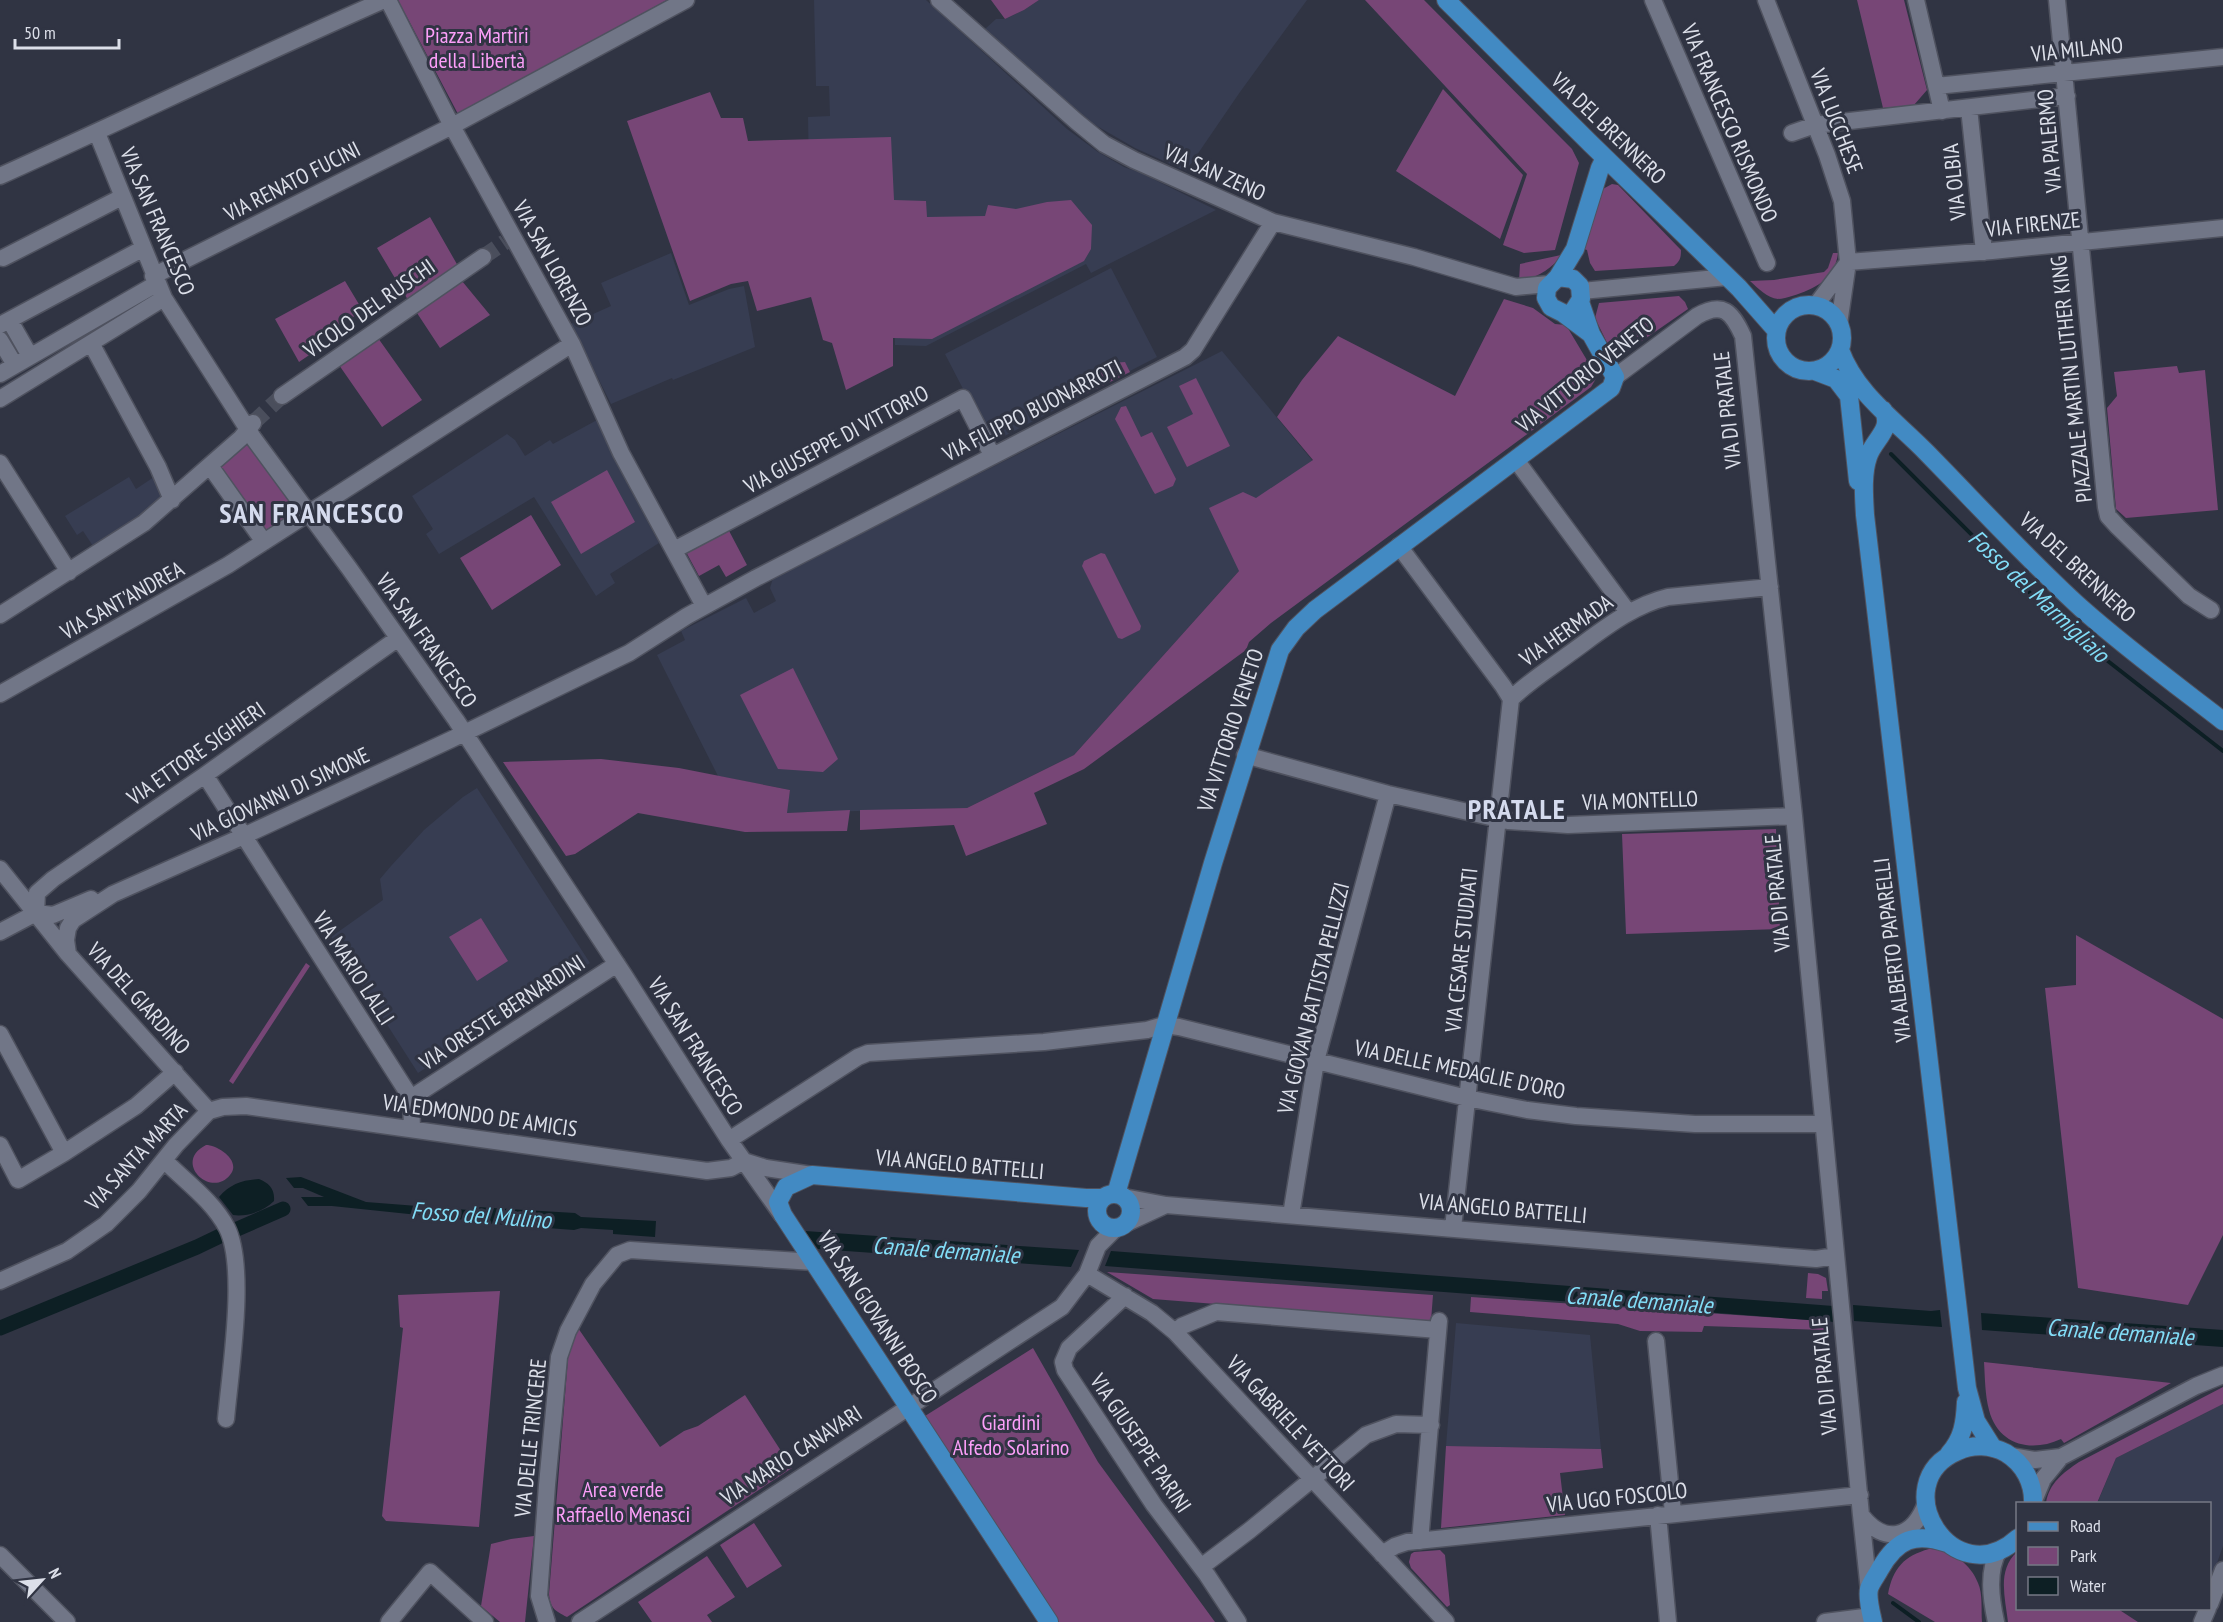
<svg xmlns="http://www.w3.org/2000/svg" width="2223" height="1622" font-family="'PT Sans Narrow',sans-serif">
<rect width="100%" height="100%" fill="#303443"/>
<!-- built -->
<path fill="#373d52" d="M814 0H926L1067 129 1098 152 1124 167 1141 173 1216 210 1091 273 1086 264 926 346 895 345 892 226H810L808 117 830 116 829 86H816Z
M1039 0H1307L1240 92 1186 171 1135 148 1090 122 985 29 996 19H1005L1024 10Z
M671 253 689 305 729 289 744 286 755 347 673 380 672 378 611 404 571 324 611 306 601 283Z
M1111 268 1157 357 991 443 945 354Z
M1222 351 1340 494 1239 571 1074 755 967 808 786 813 790 790 718 776 657 655 685 640 681 631 746 598 754 613 776 601 770 588 773 578Z
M597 420 615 461 659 543 610 574 615 583 596 596 534 497 439 554 426 534 433 529 412 496 507 434 515 440 525 456 550 440 553 444Z
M157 475 163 500 95 549 83 531 77 535 65 516 129 477 136 489Z
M477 788 590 963 418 1073 331 937 383 900 380 879 391 866 424 830 463 797Z
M1456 1323 1590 1335 1601 1449 1446 1446Z
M2223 1404V1546L2210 1583V1504H2097L2116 1458Z"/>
<!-- green -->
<path fill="#774676" d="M398 0H667L458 114Z
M991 0H1039L1024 10 1005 19Z
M1365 0H1424L1572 149 1579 163 1555 250 1524 253 1503 245 1527 174Z
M1857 0H1904L1927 90 1914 105 1883 108Z
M1443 89 1523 175 1500 239 1396 171Z
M710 92 721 118H743L748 141 891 137 894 200 926 201 927 217 985 216 988 205 1016 209 1047 202 1071 200 1092 225 1091 249 1084 261 932 339 893 338V366L846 390 832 343 823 340 811 297 757 311 748 281 731 284 690 301 627 121Z
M1612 184 1618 185 1681 250C1681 258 1680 261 1674 266L1595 271 1590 263 1587 250 1584 249 1601 190Z
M430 217 458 266 408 300 377 248Z
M1833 253H1838C1835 279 1815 289 1792 296 1788 297 1782 299 1778 299 1767 298 1758 288 1750 281L1774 280 1824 272 1828 268Z
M1561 255C1553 269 1534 279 1519 281L1520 264Z
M345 281 363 311 320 337 324 345 299 362 275 319Z
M462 281 490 315 440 348 417 313Z
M1679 296 1685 302 1688 309 1623 354 1614 357 1595 318 1599 303Z
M1504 299 1533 308 1555 324 1566 325 1597 377 1591 387 1271 623 1249 642 1246 650 1084 769 1034 793 1047 824 966 856 954 825 860 830V810L967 808 1074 755 1239 571 1209 508 1243 492 1256 498 1313 460 1277 417 1302 380 1338 336 1455 396Z
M378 338 422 400 382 427 339 365Z
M1125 362 1130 372 1082 396 1077 384C1089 369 1107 363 1125 362Z
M2177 366 2179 373 2205 370 2218 510 2126 518 2116 509 2107 408 2117 396 2114 372Z
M1196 378 1230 446 1187 467 1167 427 1193 414 1179 386Z
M1126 406 1141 437 1152 432 1176 479 1173 486 1155 494 1153 491 1115 419 1121 407Z
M248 430 308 514 264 542 210 466Z
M607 470 635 522 581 554 551 502Z
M531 515 561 565 492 610 460 558Z
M727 527 747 565 726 577 719 565 699 576 685 550Z
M1101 553 1105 554 1141 626 1140 630 1122 639 1118 638 1082 566 1084 561Z
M793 668 838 759 823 772 778 769 740 695Z
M601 759 679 768 790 790 787 813 850 810 847 831 745 832 638 813 575 854 566 856 503 762Z
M1776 829 1780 929 1626 934 1622 834Z
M481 918 508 961 477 981 449 937Z
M2076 935 2223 1019V1235L2188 1305 2078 1288 2045 988 2076 985Z
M306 963 310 966 233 1084 229 1081Z
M206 1145C218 1145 242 1161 230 1175 211 1199 172 1162 206 1145Z
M1107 1272 1433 1295 1431 1321 1153 1299Z
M1808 1273 1818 1274 1826 1278 1828 1291H1822V1299L1806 1298Z
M500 1291 479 1527 386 1521 382 1516 403 1328 400 1327 398 1295Z
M1471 1297 1825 1321 1824 1330 1704 1326 1702 1332 1640 1331 1618 1324 1470 1312Z
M578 1328 660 1447 684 1431 698 1426 745 1395 792 1468 567 1617C555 1611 550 1608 549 1594L568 1358Z
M1033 1348 1098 1462 1215 1622H1059L925 1416Z
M1984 1362 2171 1383 2064 1443 2061 1439C2031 1453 1998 1445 1989 1410 1985 1395 1985 1378 1984 1362Z
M2223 1387V1404L2116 1458 2097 1503H2046C2049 1483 2063 1473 2079 1462Z
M1446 1446 1601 1449 1603 1468 1560 1473 1565 1515 1441 1528Z
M754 1523 782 1566 747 1588 720 1545Z
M534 1536 525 1622H500L481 1606 491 1544 511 1539Z
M1929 1549C1950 1548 1971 1564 1978 1583 1983 1594 1981 1610 1982 1622H1935L1888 1594C1893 1568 1904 1556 1929 1549Z
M1440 1550 1445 1555 1450 1605 1447 1607 1411 1568 1409 1562 1411 1554 1414 1552Z
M2017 1552 2018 1608 2118 1609 2138 1622H2008C2005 1597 1997 1570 2017 1552Z
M707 1556 735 1597 707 1615 712 1622H652L638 1602Z"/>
<!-- water -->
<path fill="#0d1f24" d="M301 1177 366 1202 469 1210 476 1221 332 1206H308L301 1197H324L303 1188H294L286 1178Z
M259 1179C269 1183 275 1189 274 1201 264 1211 247 1217 233 1215L219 1197C230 1184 242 1180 259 1179Z
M477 1207 575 1213 581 1217 656 1221 655 1237 613 1234V1230L581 1228 574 1230 483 1223 474 1208Z
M805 1231 1079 1250 1071 1267 818 1249Z
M1111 1251 1833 1306 1835 1322 1105 1266Z
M1853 1305 1931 1311 1940 1310 1942 1327 1854 1321Z
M1981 1313 2223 1330V1347L1982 1330Z"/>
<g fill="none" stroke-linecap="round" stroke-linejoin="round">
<!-- stream -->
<path stroke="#0d1f24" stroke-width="4" d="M1891 454 2063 626 2223 751
M1893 1603 1919 1622"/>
<!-- canal -->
<path stroke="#0d1f24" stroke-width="15" d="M235 1230 283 1209
M0 1328 197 1247 222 1235"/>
<!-- minor-tunnel -->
<path stroke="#4a4e5c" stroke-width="16" stroke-dasharray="16 8" stroke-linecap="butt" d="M483 257 505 242
M253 423 282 396"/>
<!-- minor casing -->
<g stroke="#4f525f" stroke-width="19">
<path id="minor" d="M388 0 452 126 572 344 621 453 704 606
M939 0 1077 122 1104 144 1134 160 1273 222 1414 257 1516 287 1549 284
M1653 0 1767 263
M1766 0 1827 155 1842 201 1848 262 1839 324
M1916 0 1942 111
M2057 0 2106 507 2108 516 2118 527 2189 596 2211 610
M1936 86 2223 57
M1969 108 1984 252
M97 133 164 298 254 439 349 568 456 720 624 975 729 1140 782 1215
M1792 133 1815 125 2067 96
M0 176C128 118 255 57 384 0
M3 258 122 197
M1848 262 1992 251 2223 228
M153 276 452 126 686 0
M1582 291 1727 277
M1816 305 1846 265
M10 321 30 356
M0 325 142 249
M0 340 15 365
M91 343 158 467 172 500
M0 374 156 284
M1615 377 1697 316C1723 301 1732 312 1743 336L1794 816 1861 1515C1885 1546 1913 1538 1926 1503
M282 396 483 257
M0 399 164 298
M1516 460 1628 612
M0 463 69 572
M210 466 264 542
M1399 546 1503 686 1511 699
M674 550 963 398 992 455
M0 615 144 523 241 438 253 423
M0 694 228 565 572 344
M1245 755 1388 794 1508 821 1568 825 1794 816
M205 775 411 1098 412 1128
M0 869 68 954 209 1111
M36 913 37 893 53 879 205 775 397 639
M36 913 53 915 91 899
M0 932 36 913
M68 954 66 940 68 928 73 920 113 894 237 839 450 740 629 653 687 616 756 578 1185 357 1193 350 1273 222
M0 1034 64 1153 136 1106 175 1072
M411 1098 617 964
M729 1140 858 1057 868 1053 1044 1042 1147 1030 1164 1025 1179 1027 1467 1098 1527 1110 1576 1116 1695 1124H1823
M0 1145 18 1180 64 1153
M165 1161C186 1182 213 1201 227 1228 247 1268 230 1372 226 1419
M744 1161 766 1168 812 1175
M1124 1197 1166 1205 1791 1257 1816 1259 1836 1256
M1291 1215 1316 1061 1388 794
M1125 1224 1166 1205
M1453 1228 1511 699C1528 682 1549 669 1569 654 1600 632 1630 606 1668 597L1770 587
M1087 1274 1152 1313 1175 1332 1446 1622
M0 1281 67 1251 106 1224 139 1191 176 1145 209 1111 223 1107 246 1106 707 1171 731 1168 744 1161
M1125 1296 1069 1348 1063 1362 1065 1370 1154 1505 1207 1575 1238 1622
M1175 1332 1182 1326 1216 1312 1438 1330
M1656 1341 1673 1513
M2011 1456 2035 1460 2061 1457 2196 1386 2223 1375
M2033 1503 2043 1479 2061 1457
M1658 1515 1668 1622
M1861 1515 1869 1591
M1420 1541 1439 1321
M1382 1554 1395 1546 1407 1542 1860 1495
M0 1555 67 1622
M1201 1567 1250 1530 1366 1435 1396 1424 1431 1425
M2210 1604 2223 1570
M389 1622 430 1572 485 1622
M547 1622 539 1596 547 1485 559 1357 568 1331 593 1284 617 1255 630 1250 814 1262
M580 1622 1062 1307 1087 1274 1098 1246 1116 1228
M1825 1622 1872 1616
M1996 1622C1991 1599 1987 1571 1999 1550
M2202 1622 2208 1608"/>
</g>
<!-- major casing -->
<g stroke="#4f525f" stroke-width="20">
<path id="major" d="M1446 0 1591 144 1739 288 1776 330
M1558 277 1573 279 1580 286 1581 299 1574 310
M1776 338a33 33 0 1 1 66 0a33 33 0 1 1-66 0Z
M1591 334 1563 313 1551 307 1546 298 1547 288 1558 277 1575 249 1600 168 1605 158
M1840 350C1856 394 1896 421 1927 453 1978 505 2027 559 2081 608 2126 648 2175 684 2223 721
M1815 371 1836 379 1849 396 1858 481
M1883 410C1894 429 1873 440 1868 457 1862 474 1864 497 1865 515L1967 1388 1976 1421 1993 1448
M1116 1194 1213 863 1280 650 1296 628 1315 610 1611 388 1615 377 1591 334 1580 302
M1097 1211a17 17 0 1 1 34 0a17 17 0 1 1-34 0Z
M1949 1454C1963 1438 1965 1423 1966 1402
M2018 1538C1953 1597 1883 1483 1958 1451 1973 1444 1991 1445 2006 1453 2024 1464 2034 1483 2033 1504
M1049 1622 783 1215 778 1202 786 1187 812 1175 1086 1198H1103
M1873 1622C1871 1613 1867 1598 1869 1589 1871 1582 1877 1575 1880 1569 1897 1539 1915 1532 1947 1543"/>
</g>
<!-- minor -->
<use href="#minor" stroke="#717687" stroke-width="16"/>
<!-- major -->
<use href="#major" stroke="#428ac3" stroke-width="18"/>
</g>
<g text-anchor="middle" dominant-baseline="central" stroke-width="6" stroke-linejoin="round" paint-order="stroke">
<!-- park labels -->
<g font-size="22" fill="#fc9ff9" stroke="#303443">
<text x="477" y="35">Piazza Martiri<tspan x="477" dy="25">della Libertà</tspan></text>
<text x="1011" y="1422">Giardini<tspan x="1011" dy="25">Alfedo Solarino</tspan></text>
<text x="623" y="1489">Area verde<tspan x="623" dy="25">Raffaello Menasci</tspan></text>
</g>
<!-- street labels -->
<g font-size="22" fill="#dcdfe9" stroke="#303443">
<text transform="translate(2077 49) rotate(-6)">VIA MILANO</text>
<text transform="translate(1837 121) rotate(69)">VIA LUCCHESE</text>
<text transform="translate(1730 123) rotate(67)">VIA FRANCESCO RISMONDO</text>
<text transform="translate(1609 128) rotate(44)">VIA DEL BRENNERO</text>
<text transform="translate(2049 141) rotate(-95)">VIA PALERMO</text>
<text transform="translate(1215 172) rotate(24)">VIA SAN ZENO</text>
<text transform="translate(292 181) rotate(-27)">VIA RENATO FUCINI</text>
<text transform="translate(1954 182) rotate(-96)">VIA OLBIA</text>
<text transform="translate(158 221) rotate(67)">VIA SAN FRANCESCO</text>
<text transform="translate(2033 224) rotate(-6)">VIA FIRENZE</text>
<text transform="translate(553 263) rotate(61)">VIA SAN LORENZO</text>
<text transform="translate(369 308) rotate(-35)">VICOLO DEL RUSCHI</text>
<text transform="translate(1585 374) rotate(-39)">VIA VITTORIO VENETO</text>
<text transform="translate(2071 379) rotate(-96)">PIAZZALE MARTIN LUTHER KING</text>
<text transform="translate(1032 410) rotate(-27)">VIA FILIPPO BUONARROTI</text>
<text transform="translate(1727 410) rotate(-96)">VIA DI PRATALE</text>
<text transform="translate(836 439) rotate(-28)">VIA GIUSEPPE DI VITTORIO</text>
<text transform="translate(2078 567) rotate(43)">VIA DEL BRENNERO</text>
<text transform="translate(122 600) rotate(-29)">VIA SANT'ANDREA</text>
<text transform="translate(1566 630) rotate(-35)">VIA HERMADA</text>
<text transform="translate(427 640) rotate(55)">VIA SAN FRANCESCO</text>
<text transform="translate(1230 730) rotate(-72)">VIA VITTORIO VENETO</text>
<text transform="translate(196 753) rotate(-35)">VIA ETTORE SIGHIERI</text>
<text transform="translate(280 794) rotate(-25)">VIA GIOVANNI DI SIMONE</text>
<text transform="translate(1640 800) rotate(-2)">VIA MONTELLO</text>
<text transform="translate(1777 893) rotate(-95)">VIA DI PRATALE</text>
<text transform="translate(1461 950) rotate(-84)">VIA CESARE STUDIATI</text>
<text transform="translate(1892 950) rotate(-97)">VIA ALBERTO PAPARELLI</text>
<text transform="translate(354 968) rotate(57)">VIA MARIO LALLI</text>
<text transform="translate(139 998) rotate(48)">VIA DEL GIARDINO</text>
<text transform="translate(1313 998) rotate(-76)">VIA GIOVAN BATTISTA PELLIZZI</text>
<text transform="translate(502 1012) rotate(-33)">VIA ORESTE BERNARDINI</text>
<text transform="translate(696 1046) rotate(58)">VIA SAN FRANCESCO</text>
<text transform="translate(1460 1069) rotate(12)">VIA DELLE MEDAGLIE D'ORO</text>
<text transform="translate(480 1115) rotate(8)">VIA EDMONDO DE AMICIS</text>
<text transform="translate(136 1156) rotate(-47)">VIA SANTA MARTA</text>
<text transform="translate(960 1164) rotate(5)">VIA ANGELO BATTELLI</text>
<text transform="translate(1503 1208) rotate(5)">VIA ANGELO BATTELLI</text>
<text transform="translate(878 1317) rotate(57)">VIA SAN GIOVANNI BOSCO</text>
<text transform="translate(1824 1376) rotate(-95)">VIA DI PRATALE</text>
<text transform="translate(1291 1423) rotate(47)">VIA GABRIELE VETTORI</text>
<text transform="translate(530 1438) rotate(-84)">VIA DELLE TRINCERE</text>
<text transform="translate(1141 1443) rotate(56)">VIA GIUSEPPE PARINI</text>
<text transform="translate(791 1455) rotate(-33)">VIA MARIO CANAVARI</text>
<text transform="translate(1617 1497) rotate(-6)">VIA UGO FOSCOLO</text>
</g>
<!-- water labels -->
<g font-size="24" font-style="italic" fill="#82ddf7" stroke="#303443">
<text transform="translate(2039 596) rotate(43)">Fosso del Marmigliaio</text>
<text transform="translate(481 1215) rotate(4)">Fosso del Mulino</text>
<text transform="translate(946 1250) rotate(4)">Canale demaniale</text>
<text transform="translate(1639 1300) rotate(4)">Canale demaniale</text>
<text transform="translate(2120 1332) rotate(4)">Canale demaniale</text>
</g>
<!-- district labels -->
<g font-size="28" font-weight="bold" letter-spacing="1.5" fill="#d5dbee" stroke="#303443">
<text x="312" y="512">SAN FRANCESCO</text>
<text x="1517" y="808">PRATALE</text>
</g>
</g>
<!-- legend -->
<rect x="2016" y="1502" width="195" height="108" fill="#303443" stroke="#757885" stroke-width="1.5"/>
<rect x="2028" y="1522" width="30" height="9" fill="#428ac3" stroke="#757885" stroke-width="1.5"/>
<text x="2070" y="1532" font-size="18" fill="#dcdfe9">Road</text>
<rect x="2028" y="1547" width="30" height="18" fill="#774676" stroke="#757885" stroke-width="1.5"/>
<text x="2070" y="1562" font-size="18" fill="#dcdfe9">Park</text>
<rect x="2028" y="1577" width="30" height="18" fill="#0d1f24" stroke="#757885" stroke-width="1.5"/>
<text x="2070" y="1592" font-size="18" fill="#dcdfe9">Water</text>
<!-- north arrow -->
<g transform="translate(42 1580) rotate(63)" stroke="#303443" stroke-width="4.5" paint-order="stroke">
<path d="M0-4.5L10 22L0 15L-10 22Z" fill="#dcdfe9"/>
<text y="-9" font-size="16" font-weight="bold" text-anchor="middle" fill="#dcdfe9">N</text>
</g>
<!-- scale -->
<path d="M15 39v9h104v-9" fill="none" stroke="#dcdfe9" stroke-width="3"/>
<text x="24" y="39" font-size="18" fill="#dcdfe9" stroke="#303443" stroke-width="4.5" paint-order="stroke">50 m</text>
</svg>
